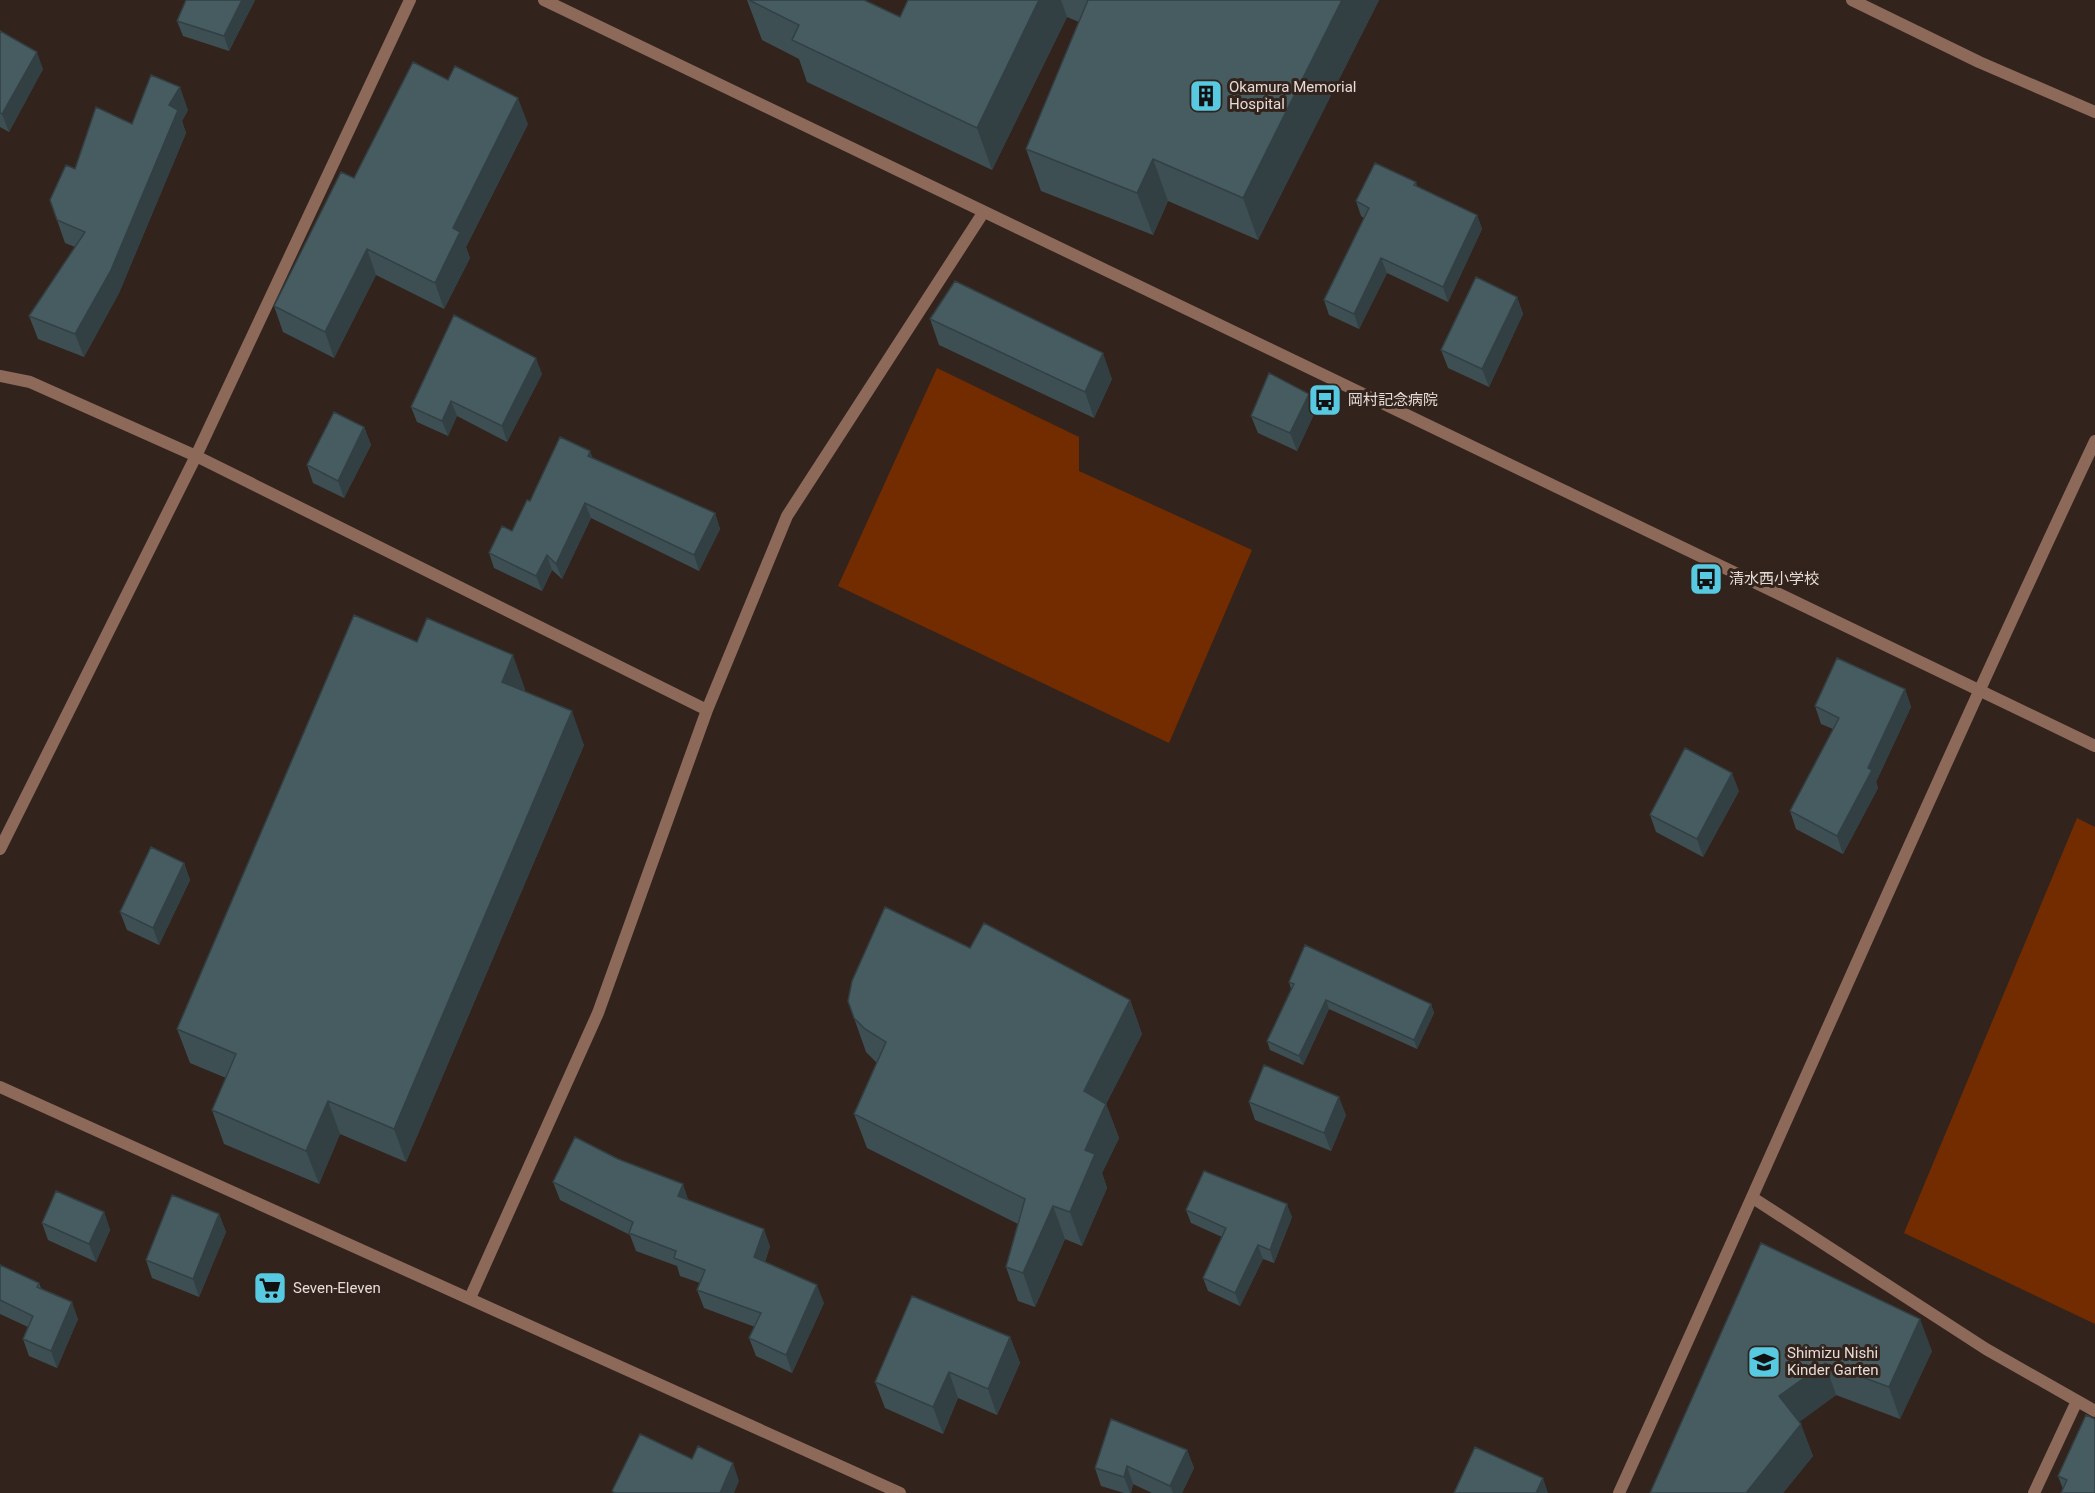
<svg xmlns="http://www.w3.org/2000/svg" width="2095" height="1493" font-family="Roboto,'Noto Sans JP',sans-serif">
<rect width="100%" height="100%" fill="#32231c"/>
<!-- green -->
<path fill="#722c00" d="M937 368 1079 437V471L1252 550 1169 743 838 586Z
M2077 818 2095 827V1324L1904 1233Z"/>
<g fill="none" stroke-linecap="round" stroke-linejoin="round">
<!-- minor -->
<path stroke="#8c6959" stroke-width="12" d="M544 0 2095 746
M1852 0 1979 62 2095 112
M0 376 30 382 196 456 707 710
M0 849 196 456 410 0
M1753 1198 1986 1349 2095 1411
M470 1298 598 1013 707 710 787 516 983 213
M2034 1493 2076 1403"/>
<!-- tertiary -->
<path stroke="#8c6959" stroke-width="12" d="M0 1087 900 1493
M1619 1493C1778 1143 1931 789 2095 441"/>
</g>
<!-- wall -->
<path fill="#3d4f53" d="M255 0 229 51 183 36 177 21Z
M747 0H864L900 17 908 0H1379L1258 240 1168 201 1153 235 1041 191 1026 149 1079 22 1067 17 992 170 807 82 799 59 762 40Z
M0 31 43 69 9 132 0 127Z
M188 110 182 121 186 133 119 293 84 357 38 339 29 316 75 247 65 243 50 200 75 169 132 124Z
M528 124 466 247 470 258 444 309 376 275 334 358 283 332 274 306 354 178Z
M1416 182 1417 187 1477 215 1482 229 1448 302 1387 273 1359 329 1329 315 1324 300 1364 218 1361 216 1356 201Z
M1517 297 1523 314 1489 387 1448 368 1441 350Z
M930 319 1112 379 1094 418 939 345Z
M542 374 507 442 457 416 448 436 417 422 411 407Z
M1309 394 1315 412 1297 451 1258 433 1251 416Z
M364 427 371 445 344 498 313 483 307 465Z
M593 459 715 513 720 529 699 571 591 518 562 579 552 570 542 591 494 568 489 553 512 531 530 501Z
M525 689V691L584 745 406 1162 340 1134 319 1184 224 1144 212 1110 226 1078 190 1063 177 1029Z
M1905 689 1911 707 1876 782 1878 788 1843 854 1796 829 1790 811 1833 729 1821 724 1815 706Z
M1739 791 1703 857 1656 832 1650 815Z
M184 863 190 880 159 945 127 930 120 912Z
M970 948 1130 1000 1142 1034 1106 1104 1119 1138 1102 1173 1107 1188 1082 1246 1065 1239 1035 1307 1018 1301 1006 1267 1018 1224 867 1148 854 1114 877 1063 866 1052 854 1018Z
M1289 982 1431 1004 1434 1013 1417 1049 1329 1009 1303 1065 1270 1050 1267 1041 1291 989Z
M1249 1102 1346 1115 1331 1151 1255 1120Z
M553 1182 689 1201 770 1246 765 1262 824 1303 792 1373 756 1356 749 1338 755 1327 704 1308 697 1290 700 1283 680 1276 677 1266 636 1251 630 1235 560 1200Z
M1186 1210 1292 1217 1274 1263 1263 1259 1240 1306 1208 1291 1203 1278 1222 1237 1191 1223Z
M104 1212 110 1230 96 1262 48 1240 42 1223Z
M219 1214 226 1232 199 1297 152 1278 146 1260Z
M1761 1243 1932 1351 1900 1419 1836 1395 1799 1422 1813 1456 1783 1493Z
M0 1264 1 1266 39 1283 41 1288 78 1319 57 1368 29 1356 23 1339 28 1327 0 1314Z
M1010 1337 1020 1363 997 1415 958 1398 943 1434 885 1408 875 1382Z
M2095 1419 2063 1489 2058 1476Z
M1187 1450 1194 1468 1182 1493H1152L1133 1484 1131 1493H1124L1101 1486 1095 1468Z"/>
<!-- shaded-wall -->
<path fill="#324044" d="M242 0H255L229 51 224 36Z
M1039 0H1061L1067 17 992 170 977 128Z
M1342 0H1379L1258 240 1243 198Z
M37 52 43 69 9 132 2 114Z
M180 87 188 110 182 121 186 133 119 293 84 357 75 334 169 105Z
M518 98 528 124 466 247 470 258 444 309 435 283 453 228Z
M1153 159 1168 201 1153 235 1137 193Z
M1477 215 1482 229 1448 302 1443 287Z
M367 249 376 275 334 358 325 332Z
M1381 258 1387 273 1359 329 1354 314Z
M1517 297 1523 314 1489 387 1482 369Z
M1103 353 1112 379 1094 418 1085 392Z
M536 358 542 374 507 442 502 426Z
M1309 394 1315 412 1297 451 1290 433Z
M451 401 457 416 448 436 442 421Z
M364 427 371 445 344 498 338 481Z
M590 451 596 466 588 456Z
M585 503 591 518 562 579 556 564Z
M715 513 720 529 699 571 694 555Z
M547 555 552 570 542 591 536 576Z
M513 655 525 689 515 716 502 682Z
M1905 689 1911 707 1876 782 1878 788 1843 854 1837 836Z
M572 711 584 745 406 1162 394 1129Z
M1732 773 1739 791 1703 857 1697 839Z
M184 863 190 880 159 945 153 928Z
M1130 1000 1142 1034 1106 1104 1119 1138 1102 1173 1107 1188 1082 1246 1070 1212 1085 1150 1084 1091Z
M1326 1000 1329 1009 1303 1065 1299 1056Z
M1431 1004 1434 1013 1417 1049 1414 1040Z
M1339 1097 1346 1115 1331 1151 1324 1133Z
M328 1101 340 1134 319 1184 306 1151Z
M683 1184 689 1202 678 1196Z
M1287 1204 1292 1217 1274 1263 1270 1250Z
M1053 1206 1065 1239 1035 1307 1023 1273Z
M104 1212 110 1230 96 1262 89 1244Z
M219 1214 226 1232 199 1297 193 1279Z
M764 1229 770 1246 760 1275 754 1257Z
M1258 1245 1263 1259 1240 1306 1235 1293Z
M817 1285 824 1303 792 1373 786 1355Z
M72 1302 78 1319 57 1368 51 1351Z
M1920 1319 1932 1351 1900 1419 1889 1387Z
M1010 1337 1020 1363 997 1415 988 1389Z
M1825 1363 1836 1395 1791 1428 1779 1396Z
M949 1372 958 1398 943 1434 933 1407Z
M1801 1424 1813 1456 1783 1493H1746Z
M1187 1450 1194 1468 1182 1493H1173L1170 1486Z
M733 1463 739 1481 734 1493H720Z
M1127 1466 1133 1484 1131 1493H1130L1124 1477Z
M1543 1478 1548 1493H1536Z"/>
<!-- building -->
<path fill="#475c61" stroke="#324044" stroke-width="1.5" d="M186 0H242L224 36 177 21Z
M749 0H864L900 17 908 0H1039L977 128 792 40 799 25Z
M1088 0H1342L1243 198 1153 159 1137 193 1026 149Z
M0 31 37 52 2 114 0 113Z
M413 62 448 80 455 66 518 98 453 228 460 232 435 283 367 249 325 332 274 306 341 172 354 178Z
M151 75 180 87 169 105 178 110 111 270 75 334 29 316 85 232 57 220 50 200 66 165 75 169 96 107 132 124Z
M1375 163 1416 182 1414 185 1477 215 1443 287 1381 258 1354 314 1324 300 1369 208 1356 201Z
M1476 277 1517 297 1482 369 1441 350Z
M955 281 1103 353 1085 392 930 319Z
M454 315 536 358 502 426 451 401 442 421 411 407Z
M1269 373 1309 394 1290 433 1251 416Z
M334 412 364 427 338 481 307 465Z
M560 437 590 451 588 456 715 513 694 555 585 503 556 564 547 555 536 576 489 553 502 526 512 531 527 500 530 501Z
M354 615 417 642 427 618 513 655 502 682 572 711 394 1129 328 1101 306 1151 212 1110 236 1054 177 1029Z
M1837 658 1905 689 1868 768 1872 770 1837 836 1790 811 1839 718 1815 706Z
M1685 748 1732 773 1697 839 1650 815Z
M151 847 184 863 153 928 120 912Z
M885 907 970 948 984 923 1130 1000 1084 1091 1106 1104 1085 1150 1095 1154 1070 1212 1053 1206 1023 1273 1006 1267 1025 1199 854 1114 886 1042 865 1029 854 1018 848 1001 852 981Z
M1305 945 1431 1004 1414 1040 1326 1000 1299 1056 1267 1041 1294 984 1289 982Z
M1264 1065 1339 1097 1324 1133 1249 1102Z
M575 1137 618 1159 683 1184 678 1196 764 1229 754 1257 817 1285 786 1355 749 1338 761 1313 697 1290 705 1270 674 1258 676 1251 629 1233 633 1222 553 1182Z
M1204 1171 1287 1204 1270 1250 1258 1245 1235 1293 1203 1278 1226 1228 1186 1210Z
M56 1191 104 1212 89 1244 42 1223Z
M172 1195 219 1214 193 1279 146 1260Z
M1761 1243 1920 1319 1889 1387 1825 1363 1779 1396 1801 1424 1746 1493H1650Z
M0 1265 39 1283 37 1287 72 1302 51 1351 23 1339 33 1316 0 1300Z
M912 1296 1010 1337 988 1389 949 1372 933 1407 875 1382Z
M2086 1415 2095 1419V1493H2061L2067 1480 2058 1476Z
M1111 1419 1187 1450 1170 1486 1127 1466 1124 1477 1095 1468Z
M640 1434 692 1459 698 1446 733 1463 720 1493H615L612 1491Z
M1475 1447 1543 1478 1536 1493H1454Z"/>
<!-- icons -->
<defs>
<g id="building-square" transform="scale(1.725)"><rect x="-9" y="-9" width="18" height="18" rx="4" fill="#57c9e1" stroke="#32231c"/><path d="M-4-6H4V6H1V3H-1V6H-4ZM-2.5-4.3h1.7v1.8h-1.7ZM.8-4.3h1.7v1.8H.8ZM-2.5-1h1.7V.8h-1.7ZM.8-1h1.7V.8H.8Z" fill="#111"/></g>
<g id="bus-square" transform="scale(1.725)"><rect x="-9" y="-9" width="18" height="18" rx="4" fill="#57c9e1" stroke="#32231c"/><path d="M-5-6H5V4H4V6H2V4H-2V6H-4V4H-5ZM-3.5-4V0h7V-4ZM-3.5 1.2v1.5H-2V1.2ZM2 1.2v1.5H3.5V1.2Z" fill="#111"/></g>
<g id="supermarket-square" transform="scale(1.725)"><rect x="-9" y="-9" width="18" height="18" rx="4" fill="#57c9e1" stroke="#32231c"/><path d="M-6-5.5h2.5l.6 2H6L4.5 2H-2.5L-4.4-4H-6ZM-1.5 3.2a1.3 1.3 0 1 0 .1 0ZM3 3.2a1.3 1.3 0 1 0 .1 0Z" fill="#111"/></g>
<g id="school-square" transform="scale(1.725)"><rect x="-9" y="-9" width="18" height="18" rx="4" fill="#57c9e1" stroke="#32231c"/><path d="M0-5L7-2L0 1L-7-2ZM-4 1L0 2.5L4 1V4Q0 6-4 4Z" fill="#111"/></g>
</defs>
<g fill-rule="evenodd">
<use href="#building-square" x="1206" y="96"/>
<use href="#bus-square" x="1325" y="400"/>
<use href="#bus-square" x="1706" y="579"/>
<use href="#supermarket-square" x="270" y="1288"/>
<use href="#school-square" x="1764" y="1362"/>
</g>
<g text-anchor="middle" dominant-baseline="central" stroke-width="6" stroke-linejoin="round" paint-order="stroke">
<!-- poi labels -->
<g font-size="15" fill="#e6dbd7" stroke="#32231c" text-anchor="start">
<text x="1229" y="87">Okamura Memorial<tspan x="1229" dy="17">Hospital</tspan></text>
<text x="1348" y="400">岡村記念病院</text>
<text x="1729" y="579">清水西小学校</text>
<text x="293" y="1288">Seven-Eleven</text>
<text x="1787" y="1353">Shimizu Nishi<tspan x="1787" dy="17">Kinder Garten</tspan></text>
</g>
</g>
</svg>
